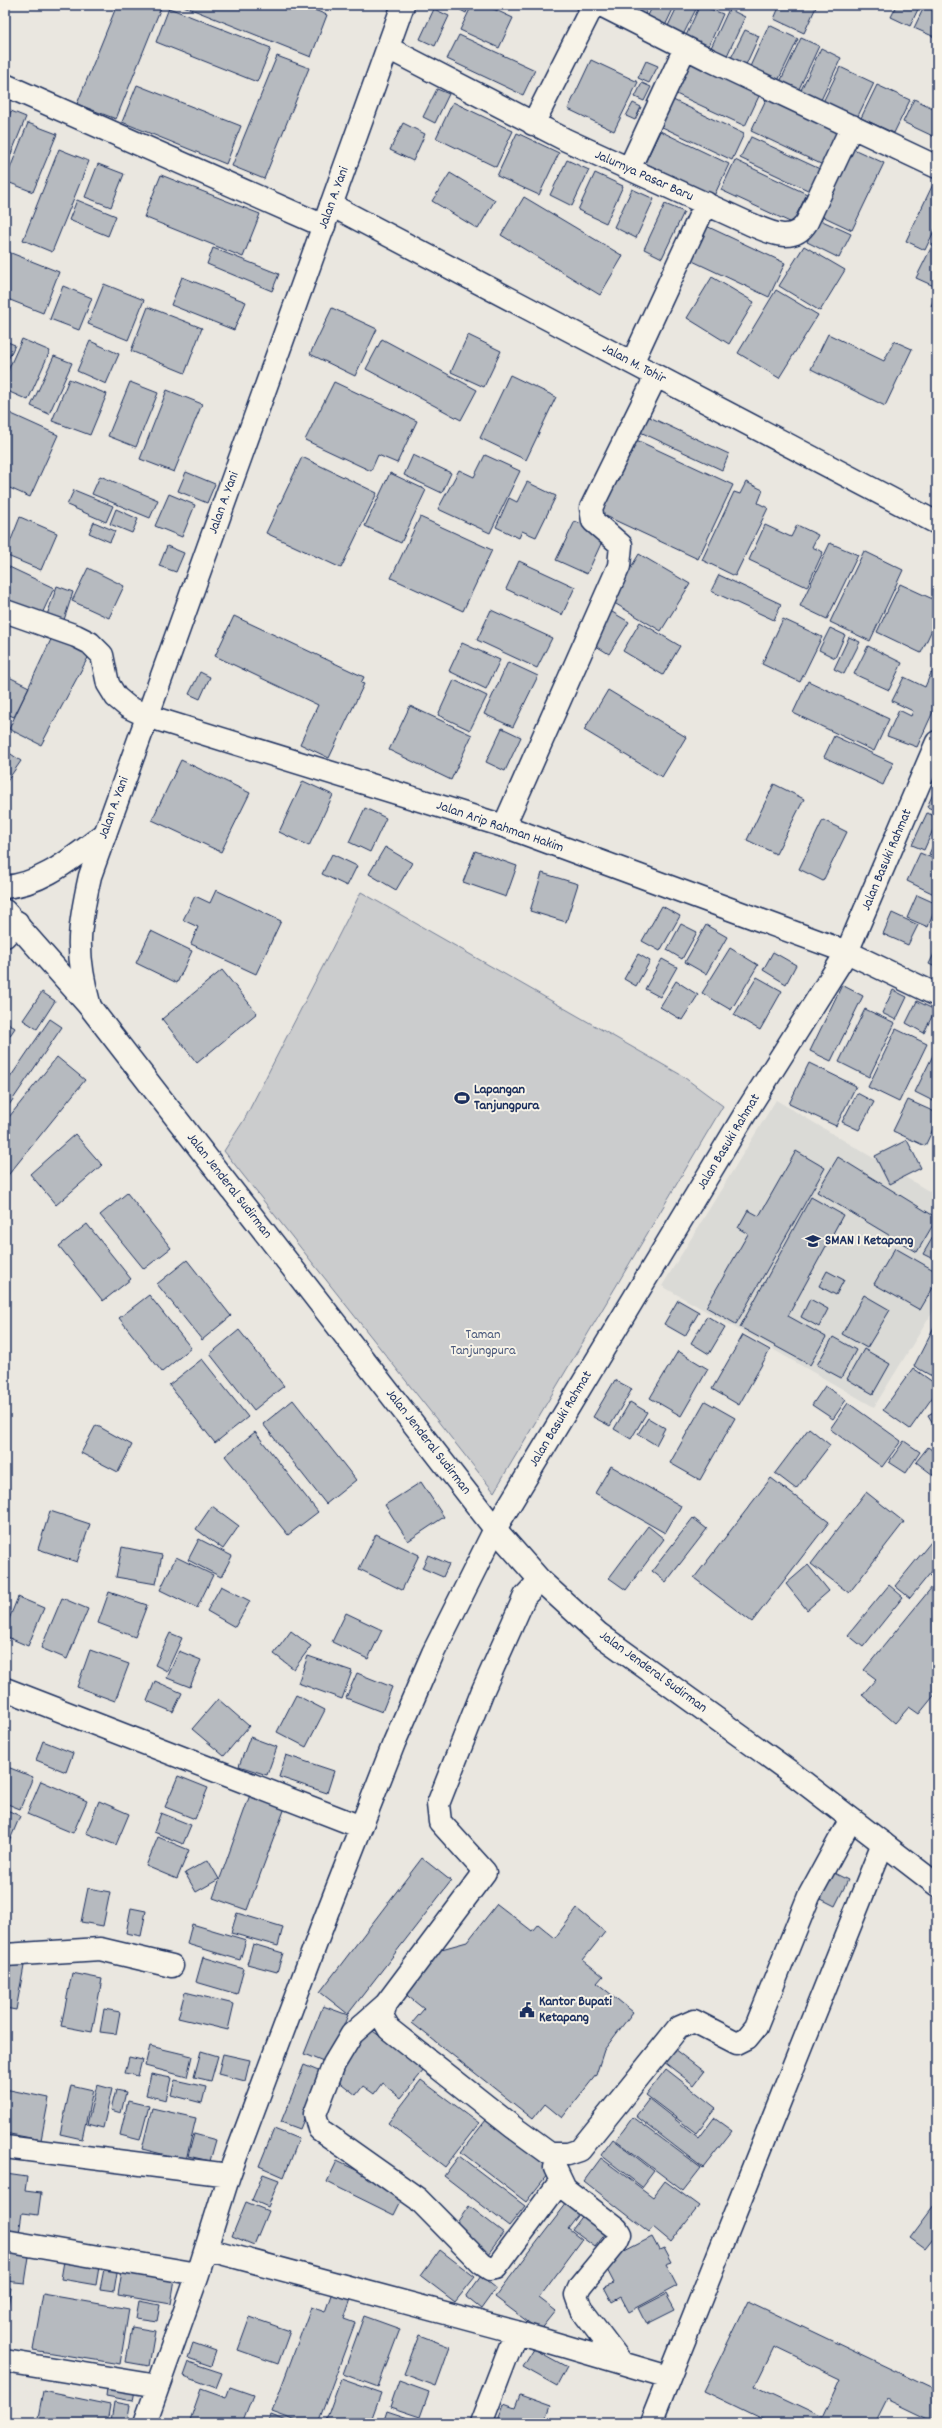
<svg xmlns="http://www.w3.org/2000/svg" width="942" height="2428" font-family="Dekko,sans-serif">
<rect width="100%" height="100%" fill="#eae7e0"/>
<filter id="ink" filterUnits="userSpaceOnUse"><feTurbulence type="fractalNoise" baseFrequency=".025" numOctaves="2"/><feDisplacementMap in="SourceGraphic" scale="8" xChannelSelector="R" yChannelSelector="G"/><feConvolveMatrix kernelMatrix="1 2 1 2 8 2 1 2 1" color-interpolation-filters="sRGB"/></filter>
<g filter="url(#ink)">
<!-- built -->
<path fill="#dadad6" d="M776 1100 937 1196V1305L874 1407 662 1286Z"/>
<!-- green -->
<path fill="#cbcccd" stroke="#737e96" d="M361 892 681 1075 723 1106 494 1492 224 1151 244 1120Z"/>
<!-- building -->
<path fill="#b6babf" stroke="#1b2f5e" fill-rule="evenodd" d="M117 5H162L116 119 77 104Z
M181 5H302L327 15 311 57Z
M451 5H469L466 13Z
M472 5H485L513 18 499 48 460 30Z
M620 5H649L643 19Z
M653 5H675L663 30 645 22Z
M678 5H698L683 35 667 28Z
M700 5 723 14 707 50 684 40Z
M780 5H817L804 33 774 19Z
M897 5H920L910 26 891 17Z
M925 5H937V38L914 28Z
M169 8 271 48 257 82 156 42Z
M434 9 449 16 435 46 420 39Z
M729 9 745 17 725 60 709 52Z
M769 25 798 39 776 85 748 71Z
M745 30 759 36 744 69 729 62Z
M459 35 535 70 523 95 447 59Z
M801 38 819 46 798 91 780 82Z
M821 48 841 58 821 100 801 90Z
M277 56 309 68 264 179 232 166Z
M591 60 638 82 614 131 568 109Z
M689 60 760 94 745 126 674 93Z
M646 61 658 66 649 83 638 78Z
M840 67 874 83 857 118 823 102Z
M642 83 651 87 644 101 635 97Z
M137 85 241 126 226 164 122 122Z
M877 85 910 100 894 133 861 118Z
M437 89 449 94 435 123 423 117Z
M770 91 842 125 823 165 751 131Z
M671 99 744 134 732 160 658 125Z
M914 99 937 110V138L903 122Z
M453 102 513 131 496 167 436 138Z
M633 103 641 107 635 120 626 116Z
M11 111 26 117 5 169V127Z
M28 123 57 134 33 192 5 181Z
M403 123 425 134 413 161 390 150Z
M660 131 729 164 714 196 645 163Z
M517 133 559 153 539 195 497 176Z
M751 137 822 170 812 192 740 158Z
M849 147 884 163 852 230 818 214Z
M59 149 89 161 52 252 23 240Z
M567 160 589 170 572 206 550 195Z
M735 160 807 194 792 223 721 190Z
M98 164 124 174 111 207 85 197Z
M450 173 495 200 478 229 432 201Z
M595 173 623 186 606 223 578 210Z
M161 175 260 214 243 257 144 217Z
M935 180 937 181V225L925 250 906 241Z
M632 189 654 199 636 238 614 227Z
M524 197 623 256 600 295 501 235Z
M77 200 116 216 108 236 69 220Z
M665 204 684 212 662 258 644 249Z
M818 219 851 234 839 258 807 242Z
M702 224 785 263 769 297 686 258Z
M933 244 937 246 936 287 916 278Z
M804 246 845 270 820 311 779 286Z
M213 248 279 274 272 291 207 264Z
M6 251 59 272 43 313 5 298Z
M182 277 246 302 234 330 171 305Z
M712 277 754 302 729 344 687 318Z
M104 284 144 300 128 340 88 324Z
M63 286 92 298 79 330 50 319Z
M776 290 818 315 779 378 738 353Z
M937 292V309L931 306Z
M148 307 202 328 185 373 131 351Z
M332 308 377 329 355 376 310 354Z
M828 334 884 361 894 341 912 349 885 406 811 369Z
M468 335 501 351 484 387 451 372Z
M22 339 50 351 28 400 5 390V377Z
M382 339 477 390 461 420 366 369Z
M5 341 15 345 5 366Z
M90 341 119 354 106 384 77 371Z
M54 356 72 363 49 414 31 406Z
M510 375 556 397 526 460 480 438Z
M69 379 107 394 90 435 52 421Z
M130 382 158 393 136 447 108 436Z
M334 382 417 421 397 463 378 455 371 471 305 440Z
M167 390 202 404 174 472 140 459Z
M5 411 58 435 30 497 5 486Z
M643 414 729 454 722 470 636 430Z
M630 437 733 485 698 559 595 511Z
M413 455 451 473 442 493 404 475Z
M485 455 520 471 490 533 438 509 459 470 474 477Z
M302 457 377 493 341 568 266 533Z
M186 472 215 484 207 503 178 491Z
M390 473 426 490 401 543 365 526Z
M100 476 158 500 150 518 92 494Z
M527 482 556 496 536 537 522 531 519 538 496 527 509 498 517 502Z
M746 482 763 490 758 503 768 508 735 576 702 560 734 492 740 494Z
M74 490 113 506 106 522 67 505Z
M169 494 195 505 182 537 155 526Z
M116 509 138 519 132 533 110 524Z
M20 517 57 533 41 570 5 555Z
M420 517 492 550 463 611 391 578Z
M575 521 605 535 587 574 556 560Z
M94 522 115 531 110 542 89 533Z
M765 525 791 537 797 525 818 535 812 547 823 552 807 587 749 560Z
M830 543 858 555 827 619 800 606Z
M167 546 184 553 176 572 159 566Z
M864 551 903 570 870 641 830 622Z
M639 554 690 584 661 631 611 601Z
M519 561 575 587 562 615 506 589Z
M5 565 54 588 40 618 5 602Z
M88 568 124 586 109 618 72 601Z
M719 575 781 604 774 620 711 591Z
M900 584 937 601V619L921 653 877 632Z
M57 586 73 592 64 620 47 615Z
M607 609 629 622 609 654 588 641Z
M491 610 552 638 537 668 477 640Z
M234 616 364 677 361 683 364 684 329 758 300 744 318 705 215 656Z
M783 619 822 637 800 682 762 664Z
M640 622 680 646 663 675 623 651Z
M830 628 845 635 835 658 819 650Z
M54 633 91 652 41 745 9 729Z
M849 637 860 642 844 674 834 669Z
M462 643 500 660 486 689 449 671Z
M868 646 902 663 889 690 854 674Z
M508 662 538 676 513 727 484 714Z
M200 672 210 677 200 699 189 694Z
M931 673 937 676V703L917 747 887 736 899 710 911 716 913 711 892 701 904 677 925 687Z
M5 675 29 687 14 717 5 713Z
M454 680 487 696 470 730 438 715Z
M808 681 889 719 874 751 793 713Z
M608 690 686 737 662 777 584 730Z
M410 706 472 735 451 780 389 750Z
M502 728 521 737 505 771 486 762Z
M834 736 893 763 883 785 824 757Z
M5 750 21 761 5 784Z
M181 760 250 793 221 852 152 820Z
M303 781 333 795 309 846 279 832Z
M774 784 804 799 776 854 747 840Z
M937 785V811L927 807Z
M365 808 386 818 370 852 349 842Z
M927 813 937 817V821L924 850 912 845Z
M823 820 847 832 823 881 799 869Z
M937 837V857L929 854Z
M385 847 412 863 396 890 369 874Z
M475 851 517 866 506 897 463 882Z
M920 853 937 860 936 895 907 881Z
M332 854 357 866 347 886 322 874Z
M542 873 578 884 566 922 530 911Z
M216 890 281 921 256 974 191 944 198 927 183 920 195 896 210 903Z
M917 895 937 904 928 927 907 918Z
M662 906 680 916 660 951 642 941Z
M892 913 918 925 908 945 883 934Z
M681 924 697 932 682 959 667 950Z
M706 925 727 937 706 974 685 962Z
M151 931 192 951 177 983 136 963Z
M730 948 758 965 731 1010 702 993Z
M937 948V968L929 964Z
M773 952 796 965 786 984 763 970Z
M638 954 650 961 636 986 624 979Z
M662 959 677 967 660 997 645 989Z
M222 970 257 1013 197 1063 162 1019Z
M757 977 782 991 760 1030 734 1015Z
M676 981 698 995 682 1020 660 1007Z
M842 985 863 996 831 1061 810 1051Z
M893 990 907 997 896 1020 882 1013Z
M42 992 55 1001 37 1029 23 1020Z
M917 1001 935 1010 924 1033 906 1023Z
M865 1009 895 1023 869 1077 839 1062Z
M50 1019 62 1027 5 1111V1085Z
M5 1021 15 1028 5 1043Z
M896 1029 927 1044 899 1102 868 1087Z
M937 1047V1103L915 1092Z
M57 1057 85 1080 5 1179V1122Z
M809 1063 856 1086 836 1126 789 1104Z
M857 1093 874 1102 859 1130 842 1122Z
M908 1100 937 1113V1121L925 1146 893 1131Z
M75 1134 102 1165 56 1205 30 1174Z
M907 1140 921 1168 889 1184 875 1156Z
M796 1151 825 1168 736 1324 706 1307 748 1234 738 1228 748 1210 759 1216Z
M838 1157 937 1218 917 1252 817 1192Z
M127 1193 171 1248 144 1269 100 1215Z
M811 1197 843 1215 788 1316 826 1337 810 1365 740 1327Z
M87 1224 131 1279 103 1301 59 1246Z
M937 1230V1261L923 1254Z
M895 1248 937 1272V1281L920 1310 874 1284Z
M187 1260 231 1316 202 1340 157 1284Z
M827 1271 844 1280 836 1295 819 1286Z
M149 1295 191 1348 162 1372 119 1318Z
M864 1295 890 1310 867 1348 842 1334Z
M810 1299 828 1309 819 1327 801 1317Z
M678 1300 699 1312 685 1336 664 1324Z
M707 1316 725 1327 709 1354 691 1343Z
M936 1323H937V1379L914 1366Z
M239 1330 284 1386 254 1410 210 1354Z
M743 1335 770 1350 739 1405 712 1389Z
M833 1337 856 1350 841 1378 817 1365Z
M864 1349 890 1364 873 1394 847 1379Z
M678 1351 708 1369 681 1416 650 1398Z
M202 1359 248 1417 215 1443 169 1385Z
M913 1368 937 1385V1391L910 1429 883 1410Z
M615 1380 632 1389 610 1426 593 1417Z
M825 1386 846 1400 833 1419 812 1405Z
M293 1400 356 1480 326 1504 263 1424Z
M705 1401 735 1418 700 1480 670 1463Z
M630 1402 647 1412 631 1439 614 1429Z
M848 1403 901 1441 882 1467 830 1429Z
M937 1410V1430L928 1415Z
M648 1418 665 1428 656 1445 638 1434Z
M96 1425 132 1445 118 1472 81 1453Z
M809 1428 830 1445 796 1489 775 1473Z
M255 1432 318 1512 288 1535 225 1456Z
M904 1441 920 1452 906 1473 889 1462Z
M928 1447 937 1454V1478L916 1462Z
M611 1466 681 1506 665 1533 595 1493Z
M771 1478 829 1522 752 1622 694 1578Z
M421 1482 444 1517 408 1541 385 1505Z
M866 1492 904 1522 849 1593 811 1564Z
M212 1506 239 1526 223 1549 196 1529Z
M50 1511 90 1524 77 1562 38 1549Z
M693 1518 707 1529 666 1582 652 1571Z
M648 1526 664 1539 626 1590 609 1578Z
M376 1534 419 1555 402 1590 359 1569Z
M199 1539 232 1556 221 1577 188 1560Z
M931 1542 937 1547V1565L910 1598 895 1586Z
M122 1547 162 1555 156 1584 116 1577Z
M428 1555 449 1564 443 1577 422 1568Z
M176 1557 213 1575 197 1608 160 1590Z
M808 1565 829 1591 807 1610 786 1584Z
M937 1568V1692L919 1714 909 1707 895 1723 862 1695 876 1679 864 1670 937 1581 930 1576Z
M889 1585 903 1597 863 1647 848 1635Z
M221 1586 250 1601 235 1627 207 1611Z
M109 1592 147 1605 135 1637 98 1623Z
M18 1597 44 1608 28 1646 5 1636V1629Z
M62 1598 88 1609 67 1659 41 1648Z
M346 1613 382 1630 368 1659 332 1642Z
M291 1631 311 1646 294 1669 274 1654Z
M170 1633 182 1638 167 1671 155 1665Z
M90 1650 129 1664 115 1701 77 1687Z
M179 1651 201 1660 190 1687 167 1678Z
M308 1656 352 1671 342 1699 298 1683Z
M357 1673 392 1687 382 1712 346 1698Z
M155 1681 182 1693 173 1712 147 1701Z
M296 1695 325 1710 306 1747 277 1732Z
M218 1699 249 1726 224 1756 192 1729Z
M250 1737 277 1747 267 1775 239 1766Z
M43 1741 73 1753 66 1772 36 1760Z
M286 1755 334 1771 327 1793 279 1777Z
M5 1766 33 1777 20 1809 5 1803Z
M178 1776 208 1788 195 1819 165 1807Z
M41 1781 87 1801 73 1833 27 1814Z
M251 1792 286 1805 247 1910 213 1898Z
M99 1801 129 1814 116 1845 86 1833Z
M5 1809 20 1816 7 1847 5 1846Z
M161 1813 191 1825 183 1844 154 1832Z
M158 1837 189 1850 177 1879 146 1866Z
M422 1858 451 1881 348 2014 320 1992Z
M208 1860 219 1879 196 1892 185 1873Z
M832 1872 848 1880 835 1906 819 1898Z
M88 1888 110 1892 103 1926 81 1922Z
M497 1904 532 1931 538 1924 555 1938 577 1909 605 1932 583 1960 603 1976 597 1983 633 2012 604 2050 596 2075 562 2118 545 2104 533 2119 412 2023 424 2009 404 1993 438 1950 467 1942Z
M131 1908 146 1911 141 1936 126 1933Z
M237 1913 283 1927 278 1946 231 1933Z
M192 1924 246 1940 240 1960 187 1944Z
M253 1944 283 1953 277 1972 247 1964Z
M203 1957 244 1969 237 1994 196 1982Z
M10 1963 24 1966 16 2010 5 2008V1987Z
M72 1973 102 1979 92 2032 61 2026Z
M185 1992 234 2004 228 2030 178 2018Z
M323 2006 348 2015 328 2064 304 2054Z
M104 2009 120 2012 116 2034 100 2032Z
M370 2029 388 2042 392 2037 424 2070 401 2098 382 2083 374 2094 363 2086 356 2095 333 2077Z
M150 2046 192 2056 187 2077 145 2066Z
M674 2049 704 2072 694 2085 664 2062Z
M201 2051 218 2056 211 2081 194 2077Z
M223 2054 250 2060 245 2081 218 2074Z
M129 2057 142 2060 138 2076 125 2073Z
M304 2065 323 2073 300 2129 281 2122Z
M666 2069 716 2108 696 2133 646 2095Z
M151 2074 171 2078 166 2100 146 2095Z
M175 2080 206 2087 202 2103 171 2095Z
M421 2080 479 2123 445 2167 388 2123Z
M71 2085 93 2090 82 2139 60 2134Z
M97 2085 112 2089 103 2128 87 2124Z
M5 2089 49 2098 41 2140 5 2133Z
M116 2090 126 2092 121 2113 111 2110Z
M649 2099 699 2138 714 2118 732 2131 703 2168 636 2116Z
M128 2101 149 2106 140 2140 120 2135Z
M152 2108 196 2118 186 2160 142 2149Z
M633 2117 701 2168 683 2191 616 2140Z
M486 2120 506 2135 530 2145 526 2150 551 2170 526 2202 461 2152Z
M274 2129 299 2139 284 2177 259 2166Z
M194 2134 216 2140 210 2161 188 2156Z
M613 2139 654 2171 642 2187 601 2155Z
M459 2156 525 2206 509 2226 444 2176Z
M601 2158 653 2197 665 2181 699 2206 671 2242 653 2227 649 2232 584 2181Z
M5 2161H7L6 2174 27 2177 25 2191 41 2193 38 2215 22 2213 19 2234 5 2232Z
M337 2161 405 2193 394 2215 327 2182Z
M263 2174 279 2180 268 2207 252 2200Z
M570 2199 583 2209 568 2229 582 2240 539 2298 556 2311 540 2331 495 2297Z
M246 2202 268 2211 254 2245 232 2236Z
M937 2202V2234L925 2249 910 2238Z
M469 2206 504 2233 488 2254 453 2228Z
M587 2210 610 2228 595 2247 572 2230Z
M652 2237 659 2250 664 2248 672 2263 666 2265 677 2286 629 2312 621 2297 612 2302 604 2287 614 2283 603 2262Z
M5 2246 30 2250 25 2283 5 2281Z
M440 2250 475 2277 455 2302 421 2276Z
M65 2255 100 2261 96 2285 61 2279Z
M105 2264 118 2266 114 2291 100 2289Z
M123 2265 176 2274 171 2304 118 2295Z
M481 2276 496 2288 481 2309 466 2297Z
M5 2287 11 2288 5 2326Z
M332 2292 351 2299 344 2319 355 2323 318 2423H302L272 2412 311 2307 325 2312Z
M43 2294 129 2309 120 2364 33 2350Z
M666 2294 675 2310 647 2324 639 2308Z
M139 2301 160 2305 157 2321 136 2318Z
M748 2301 937 2391V2423L887 2399 875 2423H770L704 2391ZM774 2347 841 2379 823 2418 755 2386Z
M364 2316 400 2329 378 2387 343 2374Z
M250 2317 290 2331 278 2364 238 2350Z
M132 2327 155 2331 149 2366 126 2362Z
M419 2335 450 2347 436 2386 404 2374Z
M193 2343 216 2351 211 2366 188 2358Z
M534 2349 567 2367 557 2386 523 2367Z
M189 2362 222 2373 216 2388 184 2376Z
M341 2379 381 2393 370 2423H325Z
M108 2381 136 2385 133 2401 106 2396Z
M399 2381 429 2392 420 2417 390 2407Z
M230 2387 253 2395 242 2423H189L201 2389 226 2398Z
M43 2391 110 2405 107 2423H37Z
M520 2395 551 2406 545 2423H497L504 2404 515 2408Z
M114 2402 130 2405 127 2423 111 2421Z
M387 2411 414 2420 413 2423H383Z
M271 2415 292 2423H268Z"/>
<g fill="none" stroke-linecap="round" stroke-linejoin="round">
<!-- minor casing -->
<g stroke="#1b2f5e" stroke-width="25">
<path id="minor" d="M601 5 708 59 937 167
M388 48 566 140 750 224C769 232 793 245 807 222L852 126
M5 85 324 226
M533 124 593 5
M629 169 685 48
M331 205 937 523
M632 363 706 203
M5 611 76 636 90 643 102 655 108 684 116 697 128 707 147 716
M504 826 619 566 621 545 593 521 591 508 656 376
M5 936 17 922
M540 1580 525 1596 483 1690 438 1804 440 1822 485 1872 386 2004 382 2017 389 2029 513 2127 550 2154H568L580 2150 678 2028 694 2021 737 2043 747 2038 756 2027 809 1896 851 1819
M5 1689 361 1827
M5 1955 100 1949 172 1966
M386 2004 352 2034 334 2064 315 2114 319 2129 418 2199 481 2263 490 2269 496 2268 560 2182
M5 2147 229 2175
M555 2168 565 2189 617 2229 620 2234 617 2241 580 2286 576 2295 581 2309 622 2363
M5 2241 198 2274
M206 2249 516 2332 669 2377
M5 2361 158 2386
M145 2423 198 2274 229 2175 325 1919 394 1743 433 1653 495 1529
M481 2423 516 2332
M651 2423 883 1843"/>
</g>
<!-- tertiary casing -->
<g stroke="#1b2f5e" stroke-width="25">
<path id="tertiary" d="M147 716 504 826 847 952 937 995
M90 1007C75 953 78 930 90 876L403 5
M495 1529 748 1109 847 952 937 742"/>
</g>
<!-- primary casing -->
<g stroke="#1b2f5e" stroke-width="25">
<path id="primary" d="M5 887C44 884 74 856 105 834
M5 911 90 1007 495 1529 540 1580 599 1634 793 1774 937 1885"/>
</g>
<!-- minor -->
<use href="#minor" stroke="#f7f3e8" stroke-width="22"/>
<!-- tertiary -->
<use href="#tertiary" stroke="#f7f3e8" stroke-width="22"/>
<!-- primary -->
<use href="#primary" stroke="#f7f3e8" stroke-width="22"/>
</g>
</g>
<!-- icons -->
<defs>
<g id="stadium-bare" transform="scale(1.2)"><path d="M0-5a6.5 5 0 1 0 0 10a6.5 5 0 1 0 0-10ZM-3.5-1.8h7v3.6h-7Z" fill="#1b2f5e" stroke="#f7f3e8" stroke-width="2.5" paint-order="stroke"/></g>
<g id="school-bare" transform="scale(1.2)"><path d="M0-5L7-2L0 1L-7-2ZM-4 1L0 2.5L4 1V4Q0 6-4 4Z" fill="#1b2f5e" stroke="#f7f3e8" stroke-width="2.5" paint-order="stroke"/></g>
<g id="civic-bare" transform="scale(1.2)"><path d="M-.6-6.5H3V-4.5H.6V-3L4-1V1h2V6H-6V1h2V-1L-.6-3ZM-1.2 2.5V6h2.4V2.5Z" fill="#1b2f5e" stroke="#f7f3e8" stroke-width="2.5" paint-order="stroke"/></g>
</defs>
<g fill-rule="evenodd">
<use href="#stadium-bare" x="462" y="1098"/>
<use href="#school-bare" x="813" y="1241"/>
<use href="#civic-bare" x="527" y="2010"/>
</g>
<g text-anchor="middle" dominant-baseline="central" stroke-width="4" stroke-linejoin="round" paint-order="stroke">
<!-- street labels -->
<g font-size="14" fill="#1b2f5e" stroke="#f7f3e8">
<text transform="translate(644 176) rotate(24)">Jalurnya Pasar Baru</text>
<text transform="translate(334 198) rotate(-70)">Jalan A. Yani</text>
<text transform="translate(634 364) rotate(28)">Jalan M. Tohir</text>
<text transform="translate(224 503) rotate(-70)">Jalan A. Yani</text>
<text transform="translate(114 808) rotate(-70)">Jalan A. Yani</text>
<text transform="translate(500 827) rotate(19)">Jalan Arip Rahman Hakim</text>
<text transform="translate(887 860) rotate(-67)">Jalan Basuki Rahmat</text>
<text transform="translate(729 1142) rotate(-59)">Jalan Basuki Rahmat</text>
<text transform="translate(229 1186) rotate(52)">Jalan Jenderal Sudirman</text>
<text transform="translate(561 1419) rotate(-59)">Jalan Basuki Rahmat</text>
<text transform="translate(428 1442) rotate(52)">Jalan Jenderal Sudirman</text>
<text transform="translate(653 1672) rotate(36)">Jalan Jenderal Sudirman</text>
</g>
<!-- poi labels -->
<g font-size="14" font-weight="bold" fill="#1b2f5e" stroke="#f7f3e8" text-anchor="start">
<text x="474" y="1090">Lapangan<tspan x="474" dy="16">Tanjungpura</tspan></text>
<text x="825" y="1241">SMAN 1 Ketapang</text>
<text x="539" y="2002">Kantor Bupati<tspan x="539" dy="16">Ketapang</tspan></text>
</g>
<!-- park labels -->
<g font-size="14" fill="#47567a" stroke="#f7f3e8">
<text x="483" y="1335">Taman<tspan x="483" dy="16">Tanjungpura</tspan></text>
</g>
</g>
<!-- margin -->
<rect width="942" height="2428" fill="none" stroke="#f7f3e8" stroke-width="20"/>
<rect x="10" y="10" width="922" height="2408" fill="none" stroke="#1b2f5e" stroke-width="1.5" filter="url(#ink)"/>
</svg>
